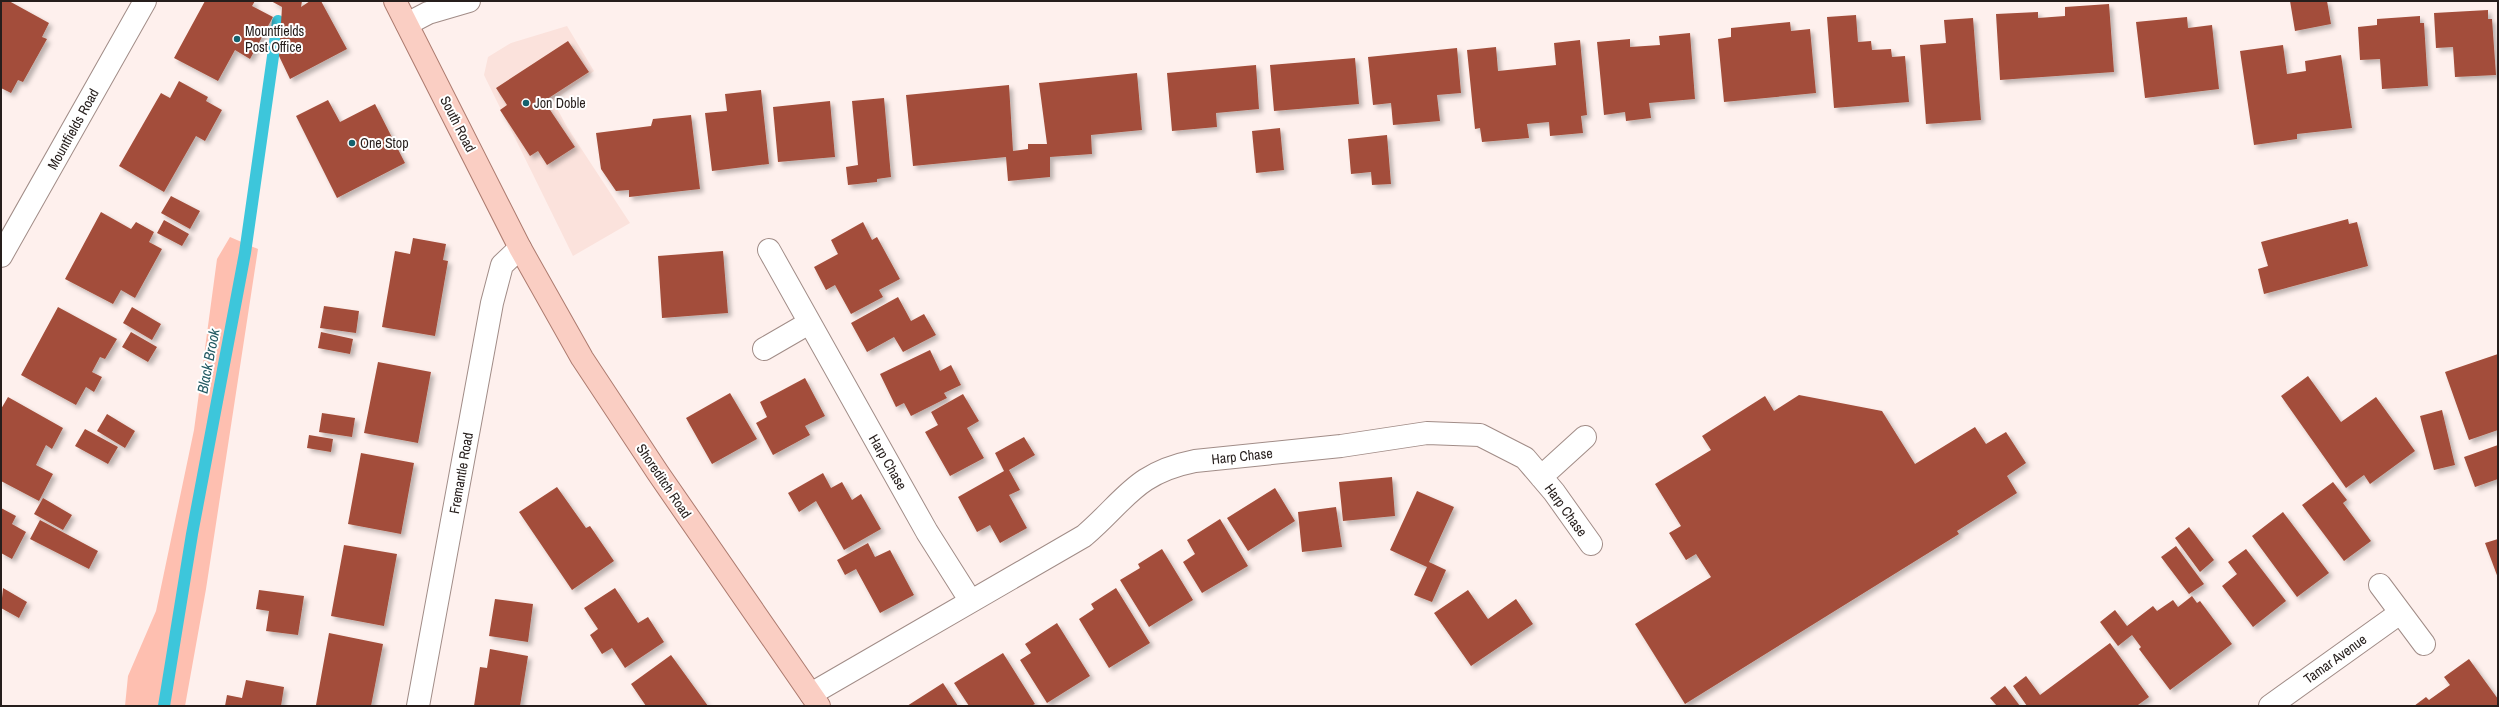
<svg xmlns="http://www.w3.org/2000/svg" width="2499" height="707" font-family="'Archivo Narrow',sans-serif">
<defs>
<filter id="shadow"><feDropShadow dx="3.5" dy="3.5" stdDeviation="2" flood-color="#0004"/></filter>
</defs>
<rect width="100%" height="100%" fill="#fef0ed"/>
<!-- built -->
<path fill="#fbe2dc" d="M567 26 594 71 553 101 567 127 630 223 573 256 484 75 488 57 511 43Z"/>
<!-- green -->
<path fill="#febfb0" d="M230 237 258 249 206 589 185 706H125L128 676 156 611 194 430 217 259Z"/>
<g fill="none" stroke-linecap="round" stroke-linejoin="round">
<!-- stream -->
<path stroke="#3dc6db" stroke-width="12" d="M164 706 192 534 245 253 278 21"/>
</g>
<!-- building -->
<path fill="#a34e3a" filter="url(#shadow)" d="M1 1H9L49 23 42 37 47 39 23 82 18 80 11 93 1 88Z
M205 1H255L252 6 273 17 250 59 235 50 218 81 174 58Z
M271 1H302L301 7 310 1H321L347 49 290 79 279 56 282 7Z
M2290 1H2327L2331 24 2295 31Z
M2109 4 2114 72 2000 80 1996 14 2038 12V18L2065 16V7Z
M2488 10V19H2492L2496 75 2455 77 2453 47 2436 48 2434 13Z
M1856 15 1858 42 1871 41 1872 50 1891 49 1892 57 1905 56 1909 102 1834 108 1827 17Z
M2420 16V23H2424L2428 86 2382 89 2380 59 2360 60 2358 27 2377 25V19Z
M2187 17 2188 28 2212 25 2219 89 2145 98 2136 22Z
M1973 18 1981 120 1926 124 1920 45 1946 43 1944 20Z
M1790 22 1791 31 1810 29 1816 93 1724 102 1718 39 1731 37V28Z
M1690 33 1695 99 1649 103 1651 118 1626 121 1625 112 1604 115 1597 42 1630 39V47L1660 45 1659 36Z
M1580 40 1587 115 1581 116 1583 133 1550 136 1549 122 1527 124 1529 138 1482 142 1480 128 1475 129 1467 50 1496 47 1498 71 1556 65 1554 43Z
M568 41 589 72 544 101 575 147 547 165 538 151 530 156 500 110 507 105 496 88Z
M2283 45 2287 74 2306 71 2305 61 2341 55 2352 128 2297 134V139L2254 145 2240 51Z
M1457 48 1461 93 1437 95 1440 121 1393 125 1391 103 1373 105 1368 57Z
M1355 58 1359 104 1274 111 1270 65Z
M1256 65 1259 109 1216 113 1217 127 1172 131 1167 73Z
M1137 73 1142 130 1091 135 1092 154 1050 157V177L1008 181 1006 157 913 166 906 95 1009 85 1013 151 1028 149V144H1047L1039 83Z
M179 81 208 97 206 101 222 110 205 141 196 136 164 192 119 166 161 93 170 98Z
M761 90 769 164 712 171 705 113 727 111 725 94Z
M884 98 891 177 877 179V182L848 185 846 167 858 165 852 101Z
M328 100 340 122 375 104 405 163 337 198 296 116Z
M830 101 835 157 778 162 773 107Z
M691 115 700 189 629 197V190L616 191 601 169 596 133 651 126 653 119Z
M1280 128 1284 170 1256 173 1252 131Z
M1387 135 1391 184 1372 185 1371 172 1351 174 1348 139Z
M171 196 200 211 190 229 161 213Z
M101 212 131 229 136 222 154 232 149 242 162 249 135 298 121 290 113 304 65 279Z
M2348 219 2349 224 2357 222 2368 266 2264 294 2258 269 2268 266 2261 242Z
M164 220 189 234 182 246 157 233Z
M863 222 872 240 877 237 900 279 879 290 883 297 851 314 835 285 826 290 814 267 838 254 831 240Z
M413 238 446 244 443 260 448 261 435 336 382 327 395 251 410 254Z
M723 251 728 313 662 318 658 256Z
M898 297 911 321 924 314 936 335 903 352 894 337 867 352 851 323Z
M324 306 359 311 356 333 320 328Z
M58 307 117 339 105 359 100 357 92 372 102 377 94 392 86 387 76 405 21 375Z
M132 307 161 324 152 340 123 323Z
M131 332 157 347 148 362 122 347Z
M321 332 353 339 350 354 318 348Z
M930 350 940 371 951 365 961 385 944 393 947 398 911 416 904 403 896 407 880 374Z
M2498 354V430L2469 440 2445 372Z
M378 362 431 372 418 443 364 433Z
M2308 376 2341 422 2376 397 2415 451 2370 484 2364 475 2346 488 2281 396Z
M805 378 825 416 805 426 810 435 773 455 756 423 767 417 760 402Z
M730 393 757 439 712 464 686 418Z
M963 394 979 421 967 428 984 458 950 476 925 432 938 425 931 412Z
M1799 395 1882 411 1915 464 1975 427 1986 444 2006 432 2026 463 2007 476 2017 493 1957 531 1959 534 1685 704 1635 624 1711 577 1696 554 1686 560 1669 533 1681 526 1655 484 1711 450 1702 436 1765 396 1774 411Z
M8 397 63 428 52 449 46 445 36 465 53 474 39 501 1 481V409Z
M2442 410 2455 465 2434 470 2420 416Z
M322 413 355 418 352 437 319 432Z
M107 414 135 431 125 448 97 431Z
M85 429 118 447 108 464 75 446Z
M309 435 333 439 331 452 307 448Z
M1024 437 1035 455 1009 470 1020 490 1009 495 1027 528 1000 543 990 525 977 532 958 497 1004 471 995 453Z
M2498 445V479L2475 487 2464 457Z
M361 453 414 463 401 534 348 524Z
M823 473 831 488 842 482 852 500 861 494 881 529 844 550 816 501 799 512 788 493Z
M1392 477 1395 516 1343 521 1339 482Z
M2333 482 2347 500 2343 503 2371 541 2344 561 2302 505Z
M557 487 586 528 590 526 614 561 572 590 519 512Z
M1275 488 1295 521 1248 551 1227 518Z
M1417 491 1454 507 1429 562 1446 570 1432 602 1414 595 1427 567 1390 550Z
M43 498 72 515 63 530 34 514Z
M1336 507 1342 547 1302 552 1298 512Z
M1 508 16 516 12 524 26 532 12 559 1 553Z
M2283 512 2329 573 2297 597 2252 536Z
M1220 519 1248 566 1202 593 1183 562 1195 554 1187 540Z
M40 520 98 551 89 569 30 539Z
M2189 527 2214 560 2200 572 2175 538Z
M2498 539V578L2485 543Z
M868 543 875 557 890 550 914 595 880 613 856 569 845 575 837 560Z
M344 545 397 554 384 626 331 616Z
M2176 546 2204 584 2189 594 2161 557Z
M1162 549 1193 600 1149 627 1120 580 1140 568 1138 564Z
M2246 549 2286 601 2253 627 2222 586 2237 574 2228 562Z
M3 588 27 602 19 618 1 608Z
M615 588 638 623 648 617 664 642 625 668 612 648 602 654 590 635 598 629 584 608Z
M1116 588 1150 643 1109 668 1079 619 1094 609 1091 604Z
M259 590 304 596 298 635 266 631 269 611 256 609Z
M1468 590 1488 619 1516 599 1533 624 1471 666 1434 613Z
M2192 596 2197 603 2200 601 2232 644 2170 690 2139 649 2141 647 2132 635 2118 646 2100 622 2115 610 2127 626 2153 606 2157 611 2173 600 2178 607Z
M495 599 533 604 528 642 489 636Z
M1057 623 1090 676 1047 703 1020 660 1031 653 1025 644Z
M329 633 383 644 371 706 316 705Z
M2110 643 2149 697 2138 705 2139 706H2027L2013 686 2026 676 2040 695Z
M490 649 528 656 520 706H474L480 667 487 668Z
M1003 653 1035 704 1031 706H969L954 683Z
M671 655 708 706H646L631 684Z
M2469 659 2498 699V706H2414L2426 697 2429 700 2450 685 2444 677Z
M246 680 284 687 281 706H225L227 695 242 698Z
M943 683 958 706H907Z
M2005 686 2020 706H1997L1990 698Z"/>
<g fill="none" stroke-linecap="round" stroke-linejoin="round">
<!-- minor casing -->
<g stroke="#a18c87" stroke-width="24">
<path id="minor" d="M407 24 428 13 469 1
M769 250 927 532 970 600
M1 256 145 1
M764 349 809 323
M1541 477 1585 437
M2380 585 2424 644
M811 694 1084 536C1126 500 1135 473 1195 461L1341 446 1427 433 1480 435 1525 458 1554 492 1591 544
M418 706 492 303 502 265 520 248
M2270 706 2400 613"/>
</g>
<!-- major casing -->
<g stroke="#ad7b6f" stroke-width="24">
<path id="major" d="M395 1 520 248 582 358 658 473 819 706"/>
</g>
<!-- minor -->
<use href="#minor" stroke="#fff" stroke-width="22"/>
<!-- major -->
<use href="#major" stroke="#facec3" stroke-width="22"/>
</g>
<!-- markers -->
<g fill="#14616d" stroke="#fff" stroke-width="1.5">
<circle cx="237" cy="39" r="4"/>
<circle cx="526" cy="103" r="4"/>
<circle cx="352" cy="143" r="4"/>
</g>
<g text-anchor="middle" dominant-baseline="central" stroke-width="4" stroke-linejoin="round" paint-order="stroke">
<!-- poi labels -->
<g font-size="14" fill="#261e1c" stroke="#fff" text-anchor="start">
<text x="245" y="31">Mountfields<tspan x="245" dy="16">Post Office</tspan></text>
<text x="534" y="103">Jon Doble</text>
<text x="360" y="143">One Stop</text>
</g>
<!-- street labels -->
<g font-size="14" fill="#261e1c" stroke="#fff">
<text transform="translate(458 124) rotate(63)">South Road</text>
<text transform="translate(73 129) rotate(-61)">Mountfields Road</text>
<text transform="translate(1242 456) rotate(-6)">Harp Chase</text>
<text transform="translate(888 462) rotate(60)">Harp Chase</text>
<text transform="translate(461 473) rotate(-80)">Fremantle Road</text>
<text transform="translate(664 481) rotate(56)">Shoreditch Road</text>
<text transform="translate(1566 510) rotate(54)">Harp Chase</text>
<text transform="translate(2335 659) rotate(-36)">Tamar Avenue</text>
</g>
<!-- water labels -->
<g font-size="15" font-style="italic" fill="#225962" stroke="#fff">
<text transform="translate(208 361) rotate(-79)">Black Brook</text>
</g>
</g>
<!-- border -->
<rect width="2499" height="707" fill="none" stroke="#261e1c" stroke-width="4"/>
</svg>
